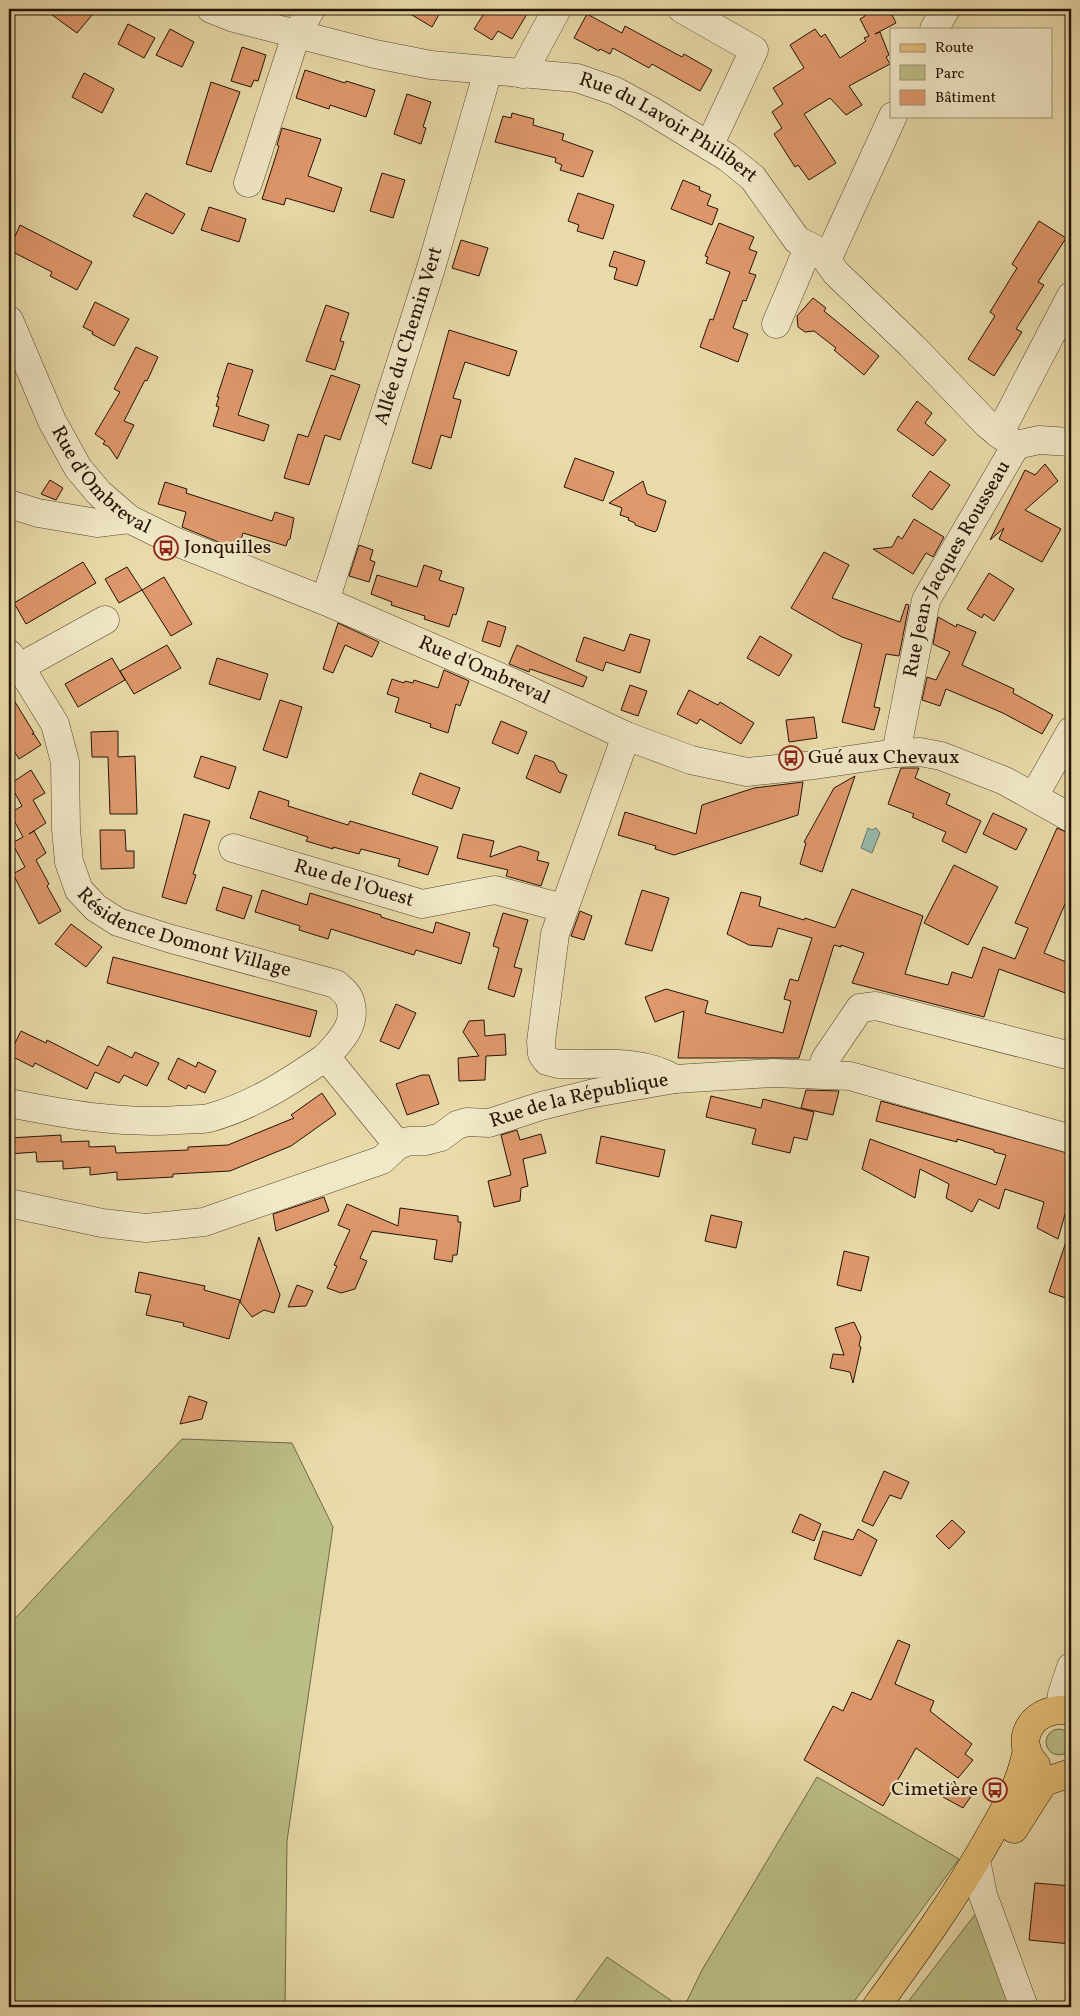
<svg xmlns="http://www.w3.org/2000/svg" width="1080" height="2016" font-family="Vollkorn,serif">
<rect width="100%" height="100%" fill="#e9dba9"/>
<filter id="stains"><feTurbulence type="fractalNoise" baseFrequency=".004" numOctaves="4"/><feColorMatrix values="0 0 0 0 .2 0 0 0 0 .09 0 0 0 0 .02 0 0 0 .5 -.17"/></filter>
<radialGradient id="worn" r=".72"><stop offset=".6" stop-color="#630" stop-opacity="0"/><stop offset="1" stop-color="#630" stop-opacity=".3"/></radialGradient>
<!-- green -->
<path fill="#bbbe85" stroke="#6f6846" d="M182 1439 292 1443 333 1527 287 1841 285 2007H9V1623H11Z
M1046 1742a13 13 0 1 1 26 0a13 13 0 1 1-26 0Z
M817 1777 959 1859 850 2007H684L702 1970Z
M980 1908 1017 2007H904Z
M607 1957 681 2007H571Z"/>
<!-- water -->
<path fill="#97bbab" stroke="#697769" d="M868 828 872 830 876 828 880 833 872 853 861 848Z"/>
<!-- building -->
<path fill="#df986b" stroke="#231206" d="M44 9H97L77 33Z
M402 9H442L432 27Z
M487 9H518L527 14 512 39 498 31 492 40 474 29Z
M861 9H889L896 23 875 34 880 32 889 55 886 57 890 64 849 86 862 105 846 115 830 98 804 114 836 163 809 180 798 165 795 167 774 134 782 128 772 112 783 104 773 88 804 68 790 45 815 29 821 37 825 34 840 58 866 41 864 38 869 36 860 19 865 16Z
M587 14 622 33 625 26 682 57 684 54 712 70 700 91 652 64 649 68 613 48 610 54 600 49 599 51 574 38Z
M128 24 155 38 144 58 118 44Z
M170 29 194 42 182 67 156 55Z
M242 47 266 55 258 81 254 80 251 87 231 81Z
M305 70 345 83 346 81 375 90 366 117 330 105 329 109 296 98Z
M84 73 114 89 102 113 72 97Z
M211 82 240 92 211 172 186 164Z
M407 94 431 102 423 127 426 128 421 144 394 134Z
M512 113 534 119 533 125 564 134 562 140 593 151 583 177 560 170 562 165 555 162 556 158 495 142 503 116 511 118Z
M282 128 321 139 308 176 342 188 334 212 286 198 284 205 262 199 279 146 277 145Z
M382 173 405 180 393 218 370 211Z
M683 180 700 187 699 190 711 195 707 205 718 209 712 225 671 209Z
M146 193 185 214 173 234 133 216Z
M578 193 614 205 603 239 577 231 579 225 568 221Z
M209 207 246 219 239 242 201 230Z
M1039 221 1066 238 1038 282 1044 285 1016 329 1022 332 994 376 968 359 995 316 990 312 1017 268 1012 264Z
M719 223 754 237 749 249 757 252 749 273 756 275 746 301 743 300 733 328 748 334 738 362 700 347 710 319 713 320 730 272 706 263 708 257 705 256Z
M20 225 92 262 77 290 50 276 52 272 9 250Z
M461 240 488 248 479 276 452 268Z
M614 251 645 261 637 286 614 279 617 268 609 266Z
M813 298 826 308 824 311 879 356 864 375 834 350 836 348 814 331 805 332 798 327 797 316Z
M95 302 129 319 114 346 92 334 93 332 83 327Z
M326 305 349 313 340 341 344 342 335 370 306 361Z
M449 330 517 351 509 376 465 362 453 398 461 400 451 438 441 435 431 469 412 463Z
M136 347 158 357 147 381 145 380 124 421 134 425 117 459 109 447 103 444 105 441 95 434 120 392 114 389Z
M228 363 253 370 238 415 269 425 264 441 213 426 219 407 216 406 219 397H217Z
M331 375 360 385 340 440 325 435 309 485 284 478 298 434 308 437Z
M917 401 932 413 925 423 946 440 933 456 897 430Z
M575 458 614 472 603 501 564 487Z
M1045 464 1058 481 1025 510 1061 529 1042 562 999 539 1004 528 990 540 1025 470 1035 475Z
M930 471 950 485 932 510 912 496Z
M50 480 63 488 56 500 41 494Z
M643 481 647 494 666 501 657 530 655 532 635 525V523L628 520 629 518 620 515 622 508 609 503Z
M165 482 187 489 186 493 272 521 275 512 294 518 290 539 288 540 286 546 243 533 238 550 182 527 186 512 158 504Z
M914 519 944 537 933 557 926 553 913 574 873 549 892 547 898 536 902 539Z
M359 545 373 550 370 560 375 562 369 582 349 576Z
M824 552 849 565 832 598 900 622 906 604 909 605 899 656 886 654 874 707 880 708 874 730 842 722 862 644 842 637 791 608Z
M83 562 96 583 26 624 14 603Z
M424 565 442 571 439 580 464 588 456 615 453 614 449 627 424 619 425 616 391 605 392 602 371 594 377 575 417 587Z
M127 567 142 590 164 577 192 624 171 636 142 590 119 603 105 579Z
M989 573 1014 589 994 621 984 614 982 618 967 609Z
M938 617 956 627 957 624 976 632 962 665 1014 689 1013 693 1053 715 1042 734 1003 713 946 689 940 706 922 700 927 677 936 680 950 652 933 644Z
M488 621 506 627 500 647 482 641Z
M338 623 379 642 372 657 345 645 333 673 323 669Z
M630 634 650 640 640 673 606 662 603 671 576 661 584 637 624 651Z
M760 636 792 655 779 676 747 658Z
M167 645 181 668 134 694 120 671Z
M517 645 587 677 583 687 530 669 529 672 509 664Z
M112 658 125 680 78 707 65 684Z
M217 658 268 674 260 700 209 684Z
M444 670 469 681 460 706 456 704 448 733 430 727 431 724 395 712 399 698 387 694 392 679 404 683 405 681 413 683 414 680 438 688Z
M630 685 647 691 638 716 621 710Z
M689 690 718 705 720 702 754 723 741 744 700 719 697 724 677 714Z
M9 692 34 733 32 734H34L41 745 19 759 11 746 9 747Z
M280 700 302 707 287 758 263 750Z
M814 717 817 738 789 742 786 720Z
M501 721 527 732 518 754 492 743Z
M118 731V757L135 756 137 814H110L108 757H92L91 732Z
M535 755 554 762 559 772 567 775 560 793 526 778Z
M201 756 236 767 229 789 194 777Z
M901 768H919L915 778 950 794 946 804 981 821 966 853 942 841 946 832 912 817 914 814 888 804Z
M31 770 45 793 33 800 46 823 29 834 34 831 46 853 36 860 49 884 47 886 61 911 39 924 13 874 25 867 12 843 23 837 10 813 22 806 10 784Z
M420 773 460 788 452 809 412 794Z
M855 776 822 872 800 864 806 843 804 842 834 788Z
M803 782 798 815 674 855 655 849 656 846 618 835 625 812 696 834 702 805 754 788Z
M259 791 289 801 288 806 348 825 350 821 438 847 428 875 398 866 400 859 361 849 359 854 333 847V849L306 841 308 837 250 818Z
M993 813 1027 829 1016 850 983 834Z
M184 814 210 821 193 874 196 875 186 904 162 897Z
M1057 828 1071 834V890L1044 953 1071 964V995L999 969 984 1017 852 983 864 953 841 945V947L834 945 799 1058H678L684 1011 655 1022 645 997 666 989 708 1001 705 1013 783 1033 791 1001 784 999 790 979 798 981 812 938 778 928 772 947 749 945 727 934 741 892 761 897 759 906 804 920 805 918 835 928 852 889 923 916 905 974 948 985 952 972 972 978 983 947 1015 959 1028 928 1015 923Z
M100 830H125L126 851H134V868L101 869Z
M463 834 494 841 490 857 520 846 539 852 537 860 549 863 541 886 506 876 508 870 457 858Z
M954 865 998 887 968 945 924 923Z
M223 887 252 896 244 919 216 910Z
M262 890 307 905 310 893 381 915V917L433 933 436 922 470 933 461 964 416 950 414 955 331 929 328 939 299 930 300 926 255 912Z
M642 890 669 898 652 951 625 944Z
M580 911 592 916 584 940 571 936Z
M503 913 528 920 514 967 522 969 514 997 488 989 499 948 493 946Z
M71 924 102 947 86 967 55 944Z
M113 957 317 1011 310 1037 107 983Z
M396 1004 416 1013 399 1049 380 1041Z
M484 1020 485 1036 505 1034 506 1055 486 1056 485 1080 459 1081 458 1058 479 1056 463 1032 469 1021Z
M21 1031 46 1043 47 1040 98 1066 108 1046 132 1058 135 1052 159 1063 147 1086 124 1075 119 1083 95 1072 87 1089 35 1063 33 1067 9 1055Z
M178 1058 196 1067 198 1062 216 1071 205 1093 188 1085 186 1089 168 1079Z
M422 1075H429L439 1104 407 1115 396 1084Z
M806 1090 839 1091 833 1115 801 1108Z
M322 1093 336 1114 291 1146 230 1171 173 1174V1177L117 1180V1172L90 1175V1167L63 1169V1161L37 1162 36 1152 9 1154V1138L61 1135V1142L89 1141V1147L115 1146 116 1153 188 1150V1147L228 1145 294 1118 291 1115Z
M711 1096 761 1108 763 1099 814 1112 807 1140 794 1137 790 1153 752 1144 756 1129 706 1117Z
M881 1101 1071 1154V1193L1058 1239 1037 1228 1044 1202 1005 1189 999 1209 979 1199 972 1212 946 1198 949 1184 920 1169 915 1198 862 1169 870 1139 996 1185 1006 1155 994 1152V1150L957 1139V1142L876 1121Z
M517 1130 520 1140 541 1134 546 1153 523 1159 528 1186 521 1188 520 1201 494 1207 488 1181 511 1175 501 1135Z
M601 1136 665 1150 659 1177 596 1163Z
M324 1197 329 1211 276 1231 273 1214Z
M347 1204 398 1226 400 1208 458 1216V1222H461L457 1255H453L452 1262 434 1259 437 1240 372 1231 360 1258 367 1261 355 1289 341 1293 327 1288 337 1266 334 1265 350 1230 338 1225Z
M711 1215 742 1222 736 1248 705 1241Z
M1069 1233 1071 1234V1300L1049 1292Z
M259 1237 280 1295 274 1313 264 1310 252 1317 240 1302Z
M844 1251 869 1257 861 1291 837 1285Z
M139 1272 205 1286 204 1290 240 1300 229 1339 183 1326 184 1323 146 1315 151 1295 135 1292Z
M297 1285 313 1291 306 1306 288 1307Z
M854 1322 861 1337 859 1346 861 1347 853 1383 850 1372 830 1368 833 1354 844 1355 835 1328Z
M189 1396 207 1402 202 1419 180 1424Z
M884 1471 909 1482 901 1499 890 1495 873 1526 862 1521Z
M800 1514 821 1524 814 1541 792 1532Z
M952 1520 965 1532 949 1549 936 1536Z
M858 1529 877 1540 861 1576 814 1559 823 1531 853 1540Z
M898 1640 910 1645 895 1684 934 1701 930 1711 972 1744 965 1754 973 1760 958 1778 916 1748 883 1806 804 1760 833 1706 843 1711 852 1692 871 1700Z
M951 1783 972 1795 963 1808 943 1797Z
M1035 1883 1071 1886V1944L1029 1940Z"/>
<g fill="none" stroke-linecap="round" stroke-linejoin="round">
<!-- minor casing -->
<g stroke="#54442f" stroke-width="29">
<g id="minor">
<path id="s1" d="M211 9 234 18 375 54 431 65 577 78 615 91 650 110 727 157 753 178 797 240 818 251 827 260 836 273 912 346 987 424 999 434 1016 445"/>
<path d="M682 9 754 50 709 146"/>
<path d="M934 29 946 9"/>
<path d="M522 74 557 9"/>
<path d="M248 183 296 35 311 9"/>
<path d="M827 260 893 116"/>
<path id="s2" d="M9 320 52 421 78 468 99 493 129 519 174 541 325 601 511 682 626 736 691 760 747 772 815 765 896 753 920 752 941 756 1005 781 1071 818"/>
<path d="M776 324 809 246"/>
<path d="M999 434 1071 296"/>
<path d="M9 504 38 513 97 523 129 519"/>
<path id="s3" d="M325 601 431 268 488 71"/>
<path id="s4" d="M9 654 20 667 55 724 65 762 66 829 69 862 79 890 96 908 118 922 168 938 336 984C340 988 347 993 349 998 359 1024 341 1040 326 1057L398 1145"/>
<path d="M20 667 105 620"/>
<path d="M626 736 555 934 541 1042 542 1054 547 1061 558 1064C597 1065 641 1058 675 1079"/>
<path id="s5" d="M896 753 926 600 1016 445 1039 440 1071 442"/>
<path d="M1034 796 1071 731"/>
<path id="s6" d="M233 848 422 904 495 890 563 908"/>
<path d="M820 1073 826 1058 860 1008 876 1006 1071 1056"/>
<path d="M9 1103C64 1114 122 1124 178 1120 188 1119 199 1120 209 1118 253 1106 289 1082 326 1057"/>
<path id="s7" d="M9 1203 102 1223 146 1228 204 1222 382 1160 398 1145 409 1141H426L441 1137 457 1125 467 1122 489 1123 541 1106 594 1093 675 1079 773 1073 850 1076 1071 1139"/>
<path d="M1060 1709 1062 1694 1071 1667"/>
<path d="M976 1860 983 1895 1024 2007"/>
</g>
</g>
<!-- major casing -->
<g stroke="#231206" stroke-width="29">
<path id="major" d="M1036 1765C1010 1738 1036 1704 1071 1711
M1014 1829 1042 1785 1047 1781 1068 1774
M876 2007C916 1952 955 1898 988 1839 1005 1809 1021 1784 1027 1749"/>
</g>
<!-- minor -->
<use href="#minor" stroke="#f1e8c7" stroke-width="28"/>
<!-- major -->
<use href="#major" stroke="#e4be74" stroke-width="28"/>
</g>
<!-- icons -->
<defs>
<g id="bus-ring" transform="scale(1.25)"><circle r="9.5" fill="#f1e8c7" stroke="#8f2418" stroke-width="1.5"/><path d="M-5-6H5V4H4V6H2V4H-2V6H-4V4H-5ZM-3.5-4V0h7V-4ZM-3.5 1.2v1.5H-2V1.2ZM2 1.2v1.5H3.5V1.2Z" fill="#8f2418"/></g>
</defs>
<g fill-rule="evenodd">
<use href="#bus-ring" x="166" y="548"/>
<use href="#bus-ring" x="791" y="758"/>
<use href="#bus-ring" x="995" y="1790"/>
</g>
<g text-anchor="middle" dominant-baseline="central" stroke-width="4.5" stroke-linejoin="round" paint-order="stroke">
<!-- street labels -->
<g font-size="20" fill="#231206" stroke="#f1e8c7">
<text stroke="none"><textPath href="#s1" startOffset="478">Rue du Lavoir Philibert</textPath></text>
<text stroke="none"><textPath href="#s3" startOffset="278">Allée du Chemin Vert</textPath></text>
<text stroke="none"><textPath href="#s2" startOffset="188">Rue d'Ombreval</textPath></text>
<text stroke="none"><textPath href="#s5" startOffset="196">Rue Jean-Jacques Rousseau</textPath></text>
<text stroke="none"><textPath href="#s2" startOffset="622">Rue d'Ombreval</textPath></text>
<text stroke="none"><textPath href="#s6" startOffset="126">Rue de l'Ouest</textPath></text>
<text stroke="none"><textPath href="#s4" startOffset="369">Résidence Domont Village</textPath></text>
<text stroke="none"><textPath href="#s7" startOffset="598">Rue de la République</textPath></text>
</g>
<!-- poi labels -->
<g font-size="20" fill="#231206" stroke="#f1e8c7" text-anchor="start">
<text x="184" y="548">Jonquilles</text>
<text x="808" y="758">Gué aux Chevaux</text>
<text x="978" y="1790" text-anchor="end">Cimetière</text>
</g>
</g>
<!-- margin -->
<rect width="1080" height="2016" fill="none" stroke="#e9dba9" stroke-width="30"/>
<rect x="10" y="10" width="1060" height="1996" fill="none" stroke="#231206" stroke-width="2.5"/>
<rect x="15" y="15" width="1050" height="1986" fill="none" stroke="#231206"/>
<!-- legend -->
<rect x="890" y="28" width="162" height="90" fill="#f1e8c7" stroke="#9f927a"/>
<rect x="900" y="44" width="25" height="8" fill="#e4be74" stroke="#9f927a"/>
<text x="935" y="52" font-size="15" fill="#231206">Route</text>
<rect x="900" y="65" width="25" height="15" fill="#bbbe85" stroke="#9f927a"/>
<text x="935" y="78" font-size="15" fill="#231206">Parc</text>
<rect x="900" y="90" width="25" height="15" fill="#df986b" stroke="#9f927a"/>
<text x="935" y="102" font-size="15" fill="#231206">Bâtiment</text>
<rect width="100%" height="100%" filter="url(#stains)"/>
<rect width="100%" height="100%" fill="url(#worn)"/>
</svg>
